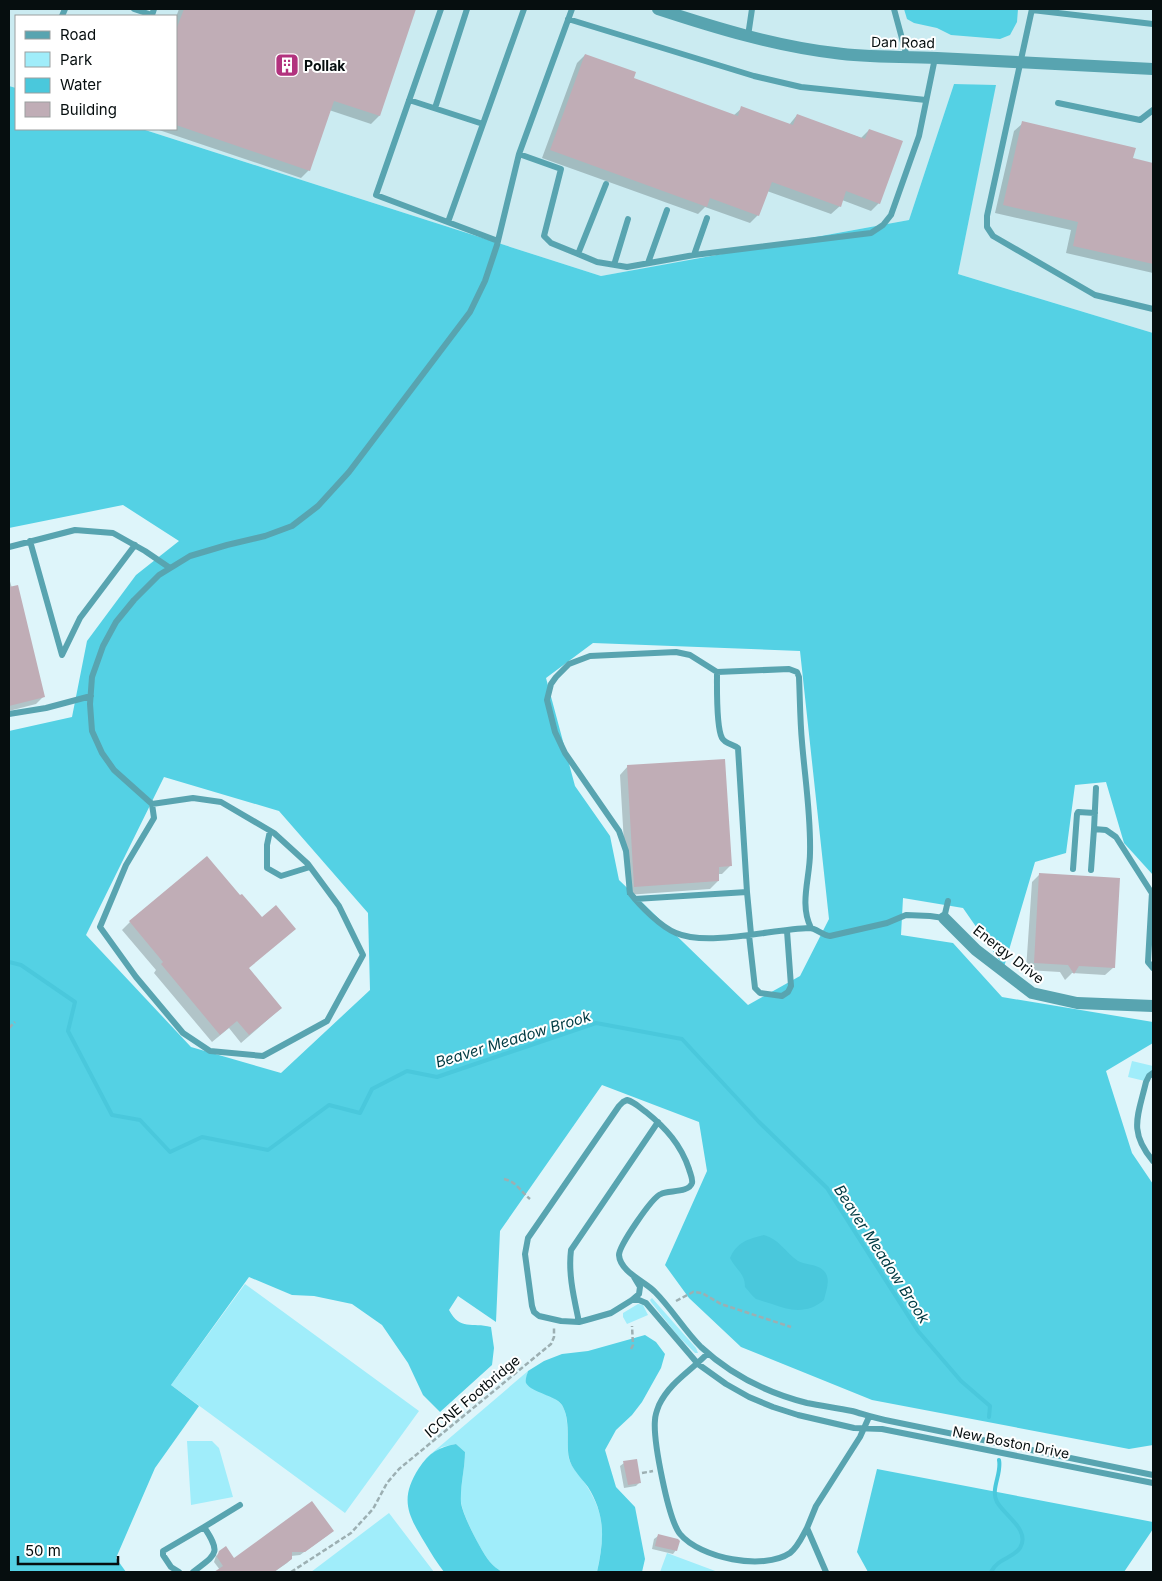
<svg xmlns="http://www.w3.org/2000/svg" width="1162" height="1581" font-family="Inter,sans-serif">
<rect width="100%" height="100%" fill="#def5fa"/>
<!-- built -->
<path fill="#cbebf1" d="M9 9H1153V333L958 274 995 86 954 84 909 220 601 276 142 129H176V16H16V88L9 86Z"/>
<!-- green -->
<path fill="#a0edfa" d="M1132 1061 1153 1066 1149 1082 1128 1077Z
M245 1284 419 1411 345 1513 171 1385Z
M652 1298 696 1348 698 1353H695L678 1336 651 1302 650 1300Z
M638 1304 643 1305 648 1315 627 1324 623 1317V1313Z
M528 1371 526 1380C537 1393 550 1393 560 1403 571 1413 566 1445 569 1459 572 1469 583 1479 588 1488 606 1517 604 1539 597 1572H502C498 1569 493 1566 490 1562 481 1551 463 1516 461 1502 460 1485 465 1469 465 1452L456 1444 442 1447 425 1459Z
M187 1441H212L219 1448 233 1497 191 1505Z
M389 1513 434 1572H311L315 1569Z
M667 1553 718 1572H660Z"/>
<!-- forest -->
<path fill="#54d1e4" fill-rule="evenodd" d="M904 9H1018L1017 22 1010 35 1000 39 951 35 937 28 914 23 907 19Z
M954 84 996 85 958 274 1153 333V875L1124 843 1106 782 1075 785 1066 853 1035 862 1004 967 963 908 903 898 901 935 953 943 1002 997 1153 1022V1043L1106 1071 1132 1153 1153 1184V1445L1129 1449 872 1400 741 1347 689 1298 665 1265 707 1171 699 1122 602 1085 500 1231 496 1322 458 1296 449 1310C460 1331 472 1322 491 1327L494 1348 492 1365 440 1412 423 1395 408 1363 382 1325 352 1304 314 1296 292 1295 249 1277 171 1385 199 1406 155 1468 116 1558 126 1572H9V731L72 717 87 641 136 575 179 541 123 505 9 528V86L16 88V129H142L601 276 909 220ZM593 643 800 651 829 919 800 976 748 1005 619 880 610 836 575 786 546 678ZM164 777 279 811 368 913 370 990 281 1073 191 1047 86 935Z
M645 1335 656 1342 665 1354 661 1368 642 1402 632 1415 616 1430 605 1450 616 1487 635 1507 645 1559 642 1572H597C604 1540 606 1516 588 1487 582 1479 571 1468 569 1458 566 1442 571 1420 562 1405 555 1395 532 1393 526 1383 525 1379 527 1375 528 1371L544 1361 562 1354 588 1351Z
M456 1444 465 1452C465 1469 460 1485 461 1503 463 1516 481 1551 490 1562 493 1566 498 1569 502 1572H444C437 1563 431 1553 425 1543 408 1515 399 1499 419 1468 429 1453 439 1447 456 1444Z
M877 1469 1153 1522V1529L1124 1572H868L857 1552Z"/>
<!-- water -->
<path fill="#4ac8dc" d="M764 1235C779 1239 785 1252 798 1261 805 1265 817 1264 823 1270 832 1278 826 1290 824 1300 808 1314 790 1311 772 1304 767 1302 761 1301 756 1299 752 1296 749 1291 745 1287 745 1273 736 1270 730 1258 737 1242 748 1239 764 1235Z"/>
<!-- shadow -->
<path fill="#0003" d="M179 9H415L379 116 371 124 329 110 309 170 301 178 156 129H176V17Z
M585 55 632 79 733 116 742 108 789 125 797 115 861 138 869 130 879 203 871 211 842 200 840 206 831 214 767 191 758 215 750 223 705 207 698 214 542 158 577 63Z
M1023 123 1132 159 1153 164V273L1066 253 1071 230 995 213 1014 131Z
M9 578 44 696 36 704 9 711Z
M628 766 730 866 722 874H718V881L710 889 627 895 620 775Z
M1040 874 1114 967 1105 975 1072 973 1065 980 1060 972 1026 970 1032 882Z
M130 922 248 968 281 1008 241 1043 229 1028 212 1042 154 973 156 970 122 930Z
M624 1463 640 1482 636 1486 624 1488 620 1466Z
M328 1535 300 1555 291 1556V1559L287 1563 274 1572H216L220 1570 214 1562 216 1556 220 1552 234 1560Z
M658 1536 676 1550 673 1554 652 1549 654 1539Z"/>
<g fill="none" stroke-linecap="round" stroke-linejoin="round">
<!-- stream -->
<path stroke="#4ac8dc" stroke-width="4" d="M9 962 21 965 75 1002 68 1031 112 1115 140 1120 170 1152 202 1137 268 1150 329 1105 360 1113 372 1089 407 1071 437 1077 596 1023 682 1039 759 1122 827 1188 918 1331 961 1381 990 1406 989 1417
M991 1572C998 1558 1012 1559 1020 1548 1031 1530 1004 1515 997 1502 990 1489 1002 1474 999 1460"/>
</g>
<!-- building -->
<path fill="#c0adb6" d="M184 9H416L380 116 334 101 310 171 176 125V30Z
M585 54 636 72 634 78 738 116 741 106 793 125 797 114 865 139 869 129 903 141 880 204 846 191 841 207 772 182 759 216 710 198 707 207 550 150Z
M1022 121 1136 148 1133 158 1153 163V264L1073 246 1078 222 1003 205Z
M18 585 45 697 9 706V587Z
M725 759 732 866 719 867V881L634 887 627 765Z
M207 856 240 895 242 894 262 917 276 905 296 929 249 968 282 1008 249 1035 237 1021 220 1035 161 964 163 962 129 921Z
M1039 873 1120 878 1115 968 1079 966 1074 974 1068 965 1034 963Z
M637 1459 641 1483 628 1485 623 1461Z
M312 1501 334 1531 305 1552H292V1559L274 1572H214L223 1566 217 1557 219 1551 226 1546 234 1558Z
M658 1534 678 1539 680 1541 677 1551 655 1546Z"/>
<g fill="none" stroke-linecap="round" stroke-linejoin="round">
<!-- path -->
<path stroke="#9cafb2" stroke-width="2.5" stroke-dasharray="5 2.5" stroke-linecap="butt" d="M9 1028 15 1022
M504 1179C517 1182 519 1190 530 1199
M676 1301 693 1292 702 1293 721 1304 791 1327
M631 1349 633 1345 632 1326
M642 1473 653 1471
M291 1572 351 1533 373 1509 387 1483 399 1469 551 1344 554 1337V1328"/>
<!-- lane -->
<path stroke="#58a4b0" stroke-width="6" d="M134 9 152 15 154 9
M441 9 376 195 498 241
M894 9 907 57
M1032 9 987 216V227L993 236 1095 295 1153 309
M1032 10 1153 24
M62 16 65 9
M568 19 754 76 801 87 926 100
M748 36 752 9
M409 100 483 124
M1058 103 1140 120 1153 110
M435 108 467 9
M519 154 561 169 544 236 551 243 578 254 606 184
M448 222 524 9
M578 254 597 262 627 267 694 255 707 218
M694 255 871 233 883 225 891 215 919 136 935 58
M648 263 667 210
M614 265 628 219
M30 541 62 655 80 618 135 545
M9 547 75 530 113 533 145 551 170 568
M717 672C717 686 716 727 722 738 725 744 733 744 738 748L747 892
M9 714 46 708 91 696
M1096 788 1094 829 1106 830 1116 837 1153 895
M152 804 193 798 221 802 274 833 308 864 339 906 363 955 327 1021 263 1056 210 1051 183 1033 136 977 100 927 126 865 154 818 152 804 114 770 102 753 92 731 90 704 92 677 103 646 116 622 134 600 159 575 190 556 227 545 265 536 292 526 318 506 349 472 470 312 485 281 497 245 519 154 572 9
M270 831 267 845V868L281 876 310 867
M1073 869 1077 814 1078 812 1095 813
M1091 870 1094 829
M1152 892 1148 962 1153 968
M635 899 747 892 751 934
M811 928C799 904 810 878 810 853 811 816 805 779 802 742 800 721 800 699 799 677L797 672 789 669 717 672 690 655 676 652 590 656 569 664 556 677 551 684 547 700 555 732 565 753 619 831 626 851 630 893C640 906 661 927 676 933 708 947 773 929 809 928 816 928 822 935 830 936L887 923 906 915 930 916 944 918 948 901
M749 935 755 988 760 993 782 996 788 992 791 986 787 931
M1153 1073 1149 1076 1146 1082C1138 1116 1128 1131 1153 1161
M634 1277 640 1287 639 1294 632 1300 611 1313 590 1319 579 1322 561 1321 539 1316 534 1312 532 1306 525 1254 528 1238 619 1106 623 1102 627 1100C635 1102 640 1108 646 1112 666 1128 681 1145 689 1169 690 1173 693 1179 692 1183 689 1193 668 1190 661 1194 652 1197 619 1246 619 1255 620 1272 646 1282 655 1292 672 1309 684 1330 701 1347 731 1375 768 1393 807 1403 822 1406 837 1408 852 1411 863 1414 874 1418 885 1420L1153 1475
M632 1300H639L646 1303 698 1364 726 1384 749 1397 773 1407 798 1415 854 1428 882 1429 1153 1483
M579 1322C574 1298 568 1274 571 1250L658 1122
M708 1353C691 1371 670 1382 659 1405 657 1410 655 1415 655 1420 653 1440 668 1519 680 1534 700 1558 763 1571 790 1553 798 1547 802 1537 807 1528
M204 1527 240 1505
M179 1572 171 1567 163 1555V1551L204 1527C222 1554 216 1554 193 1572
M826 1572 807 1528 816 1506 860 1437 869 1417"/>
<!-- street -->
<path stroke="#58a4b0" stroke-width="12" d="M658 9C716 28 775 46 835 53 869 58 903 56 937 58 1009 61 1081 65 1153 69
M944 918 976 950 1032 993 1077 1003 1153 1006"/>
</g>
<!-- icons -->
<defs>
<g id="building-square" transform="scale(1.25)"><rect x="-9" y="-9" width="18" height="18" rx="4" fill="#b2327e" stroke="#fff"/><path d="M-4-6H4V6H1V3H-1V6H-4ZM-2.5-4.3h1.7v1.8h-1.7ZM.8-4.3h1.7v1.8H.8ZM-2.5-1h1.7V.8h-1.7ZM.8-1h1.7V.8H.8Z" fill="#fff"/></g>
</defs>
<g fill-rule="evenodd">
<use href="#building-square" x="287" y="65"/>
</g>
<g text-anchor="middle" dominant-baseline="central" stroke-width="4" stroke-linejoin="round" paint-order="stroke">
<!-- street labels -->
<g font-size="14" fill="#060e0f" stroke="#fff">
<text transform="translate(903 42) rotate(1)">Dan Road</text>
<text transform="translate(1009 954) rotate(38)">Energy Drive</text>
<text transform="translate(472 1396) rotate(-40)">ICCNE Footbridge</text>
<text transform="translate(1011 1442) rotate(11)">New Boston Drive</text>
</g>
<!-- poi labels -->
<g font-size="14" font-weight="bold" fill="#060e0f" stroke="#fff" text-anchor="start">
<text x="304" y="65">Pollak</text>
</g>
<!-- water labels -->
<g font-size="15" font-style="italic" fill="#003b43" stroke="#fff">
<text transform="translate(513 1039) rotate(-17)">Beaver Meadow Brook</text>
<text transform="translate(882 1254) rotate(57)">Beaver Meadow Brook</text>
</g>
</g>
<!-- border -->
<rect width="1162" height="1581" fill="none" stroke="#060e0f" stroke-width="20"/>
<!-- legend -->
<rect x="15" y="15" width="162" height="115" fill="#ffffff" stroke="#9b9f9f"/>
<rect x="25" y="31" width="25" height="8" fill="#58a4b0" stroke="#9b9f9f"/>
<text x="60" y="40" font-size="15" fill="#060e0f">Road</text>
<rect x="25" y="52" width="25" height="15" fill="#a0edfa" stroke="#9b9f9f"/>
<text x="60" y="65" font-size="15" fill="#060e0f">Park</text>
<rect x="25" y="78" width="25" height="15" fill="#4ac8dc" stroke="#9b9f9f"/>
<text x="60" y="90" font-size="15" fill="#060e0f">Water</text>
<rect x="25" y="102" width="25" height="15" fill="#c0adb6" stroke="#9b9f9f"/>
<text x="60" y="115" font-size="15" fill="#060e0f">Building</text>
<!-- scale -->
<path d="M18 1556v8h100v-8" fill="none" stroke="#060e0f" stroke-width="2.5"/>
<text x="25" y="1556" font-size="15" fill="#060e0f" stroke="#ffffff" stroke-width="4" paint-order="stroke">50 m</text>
</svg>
